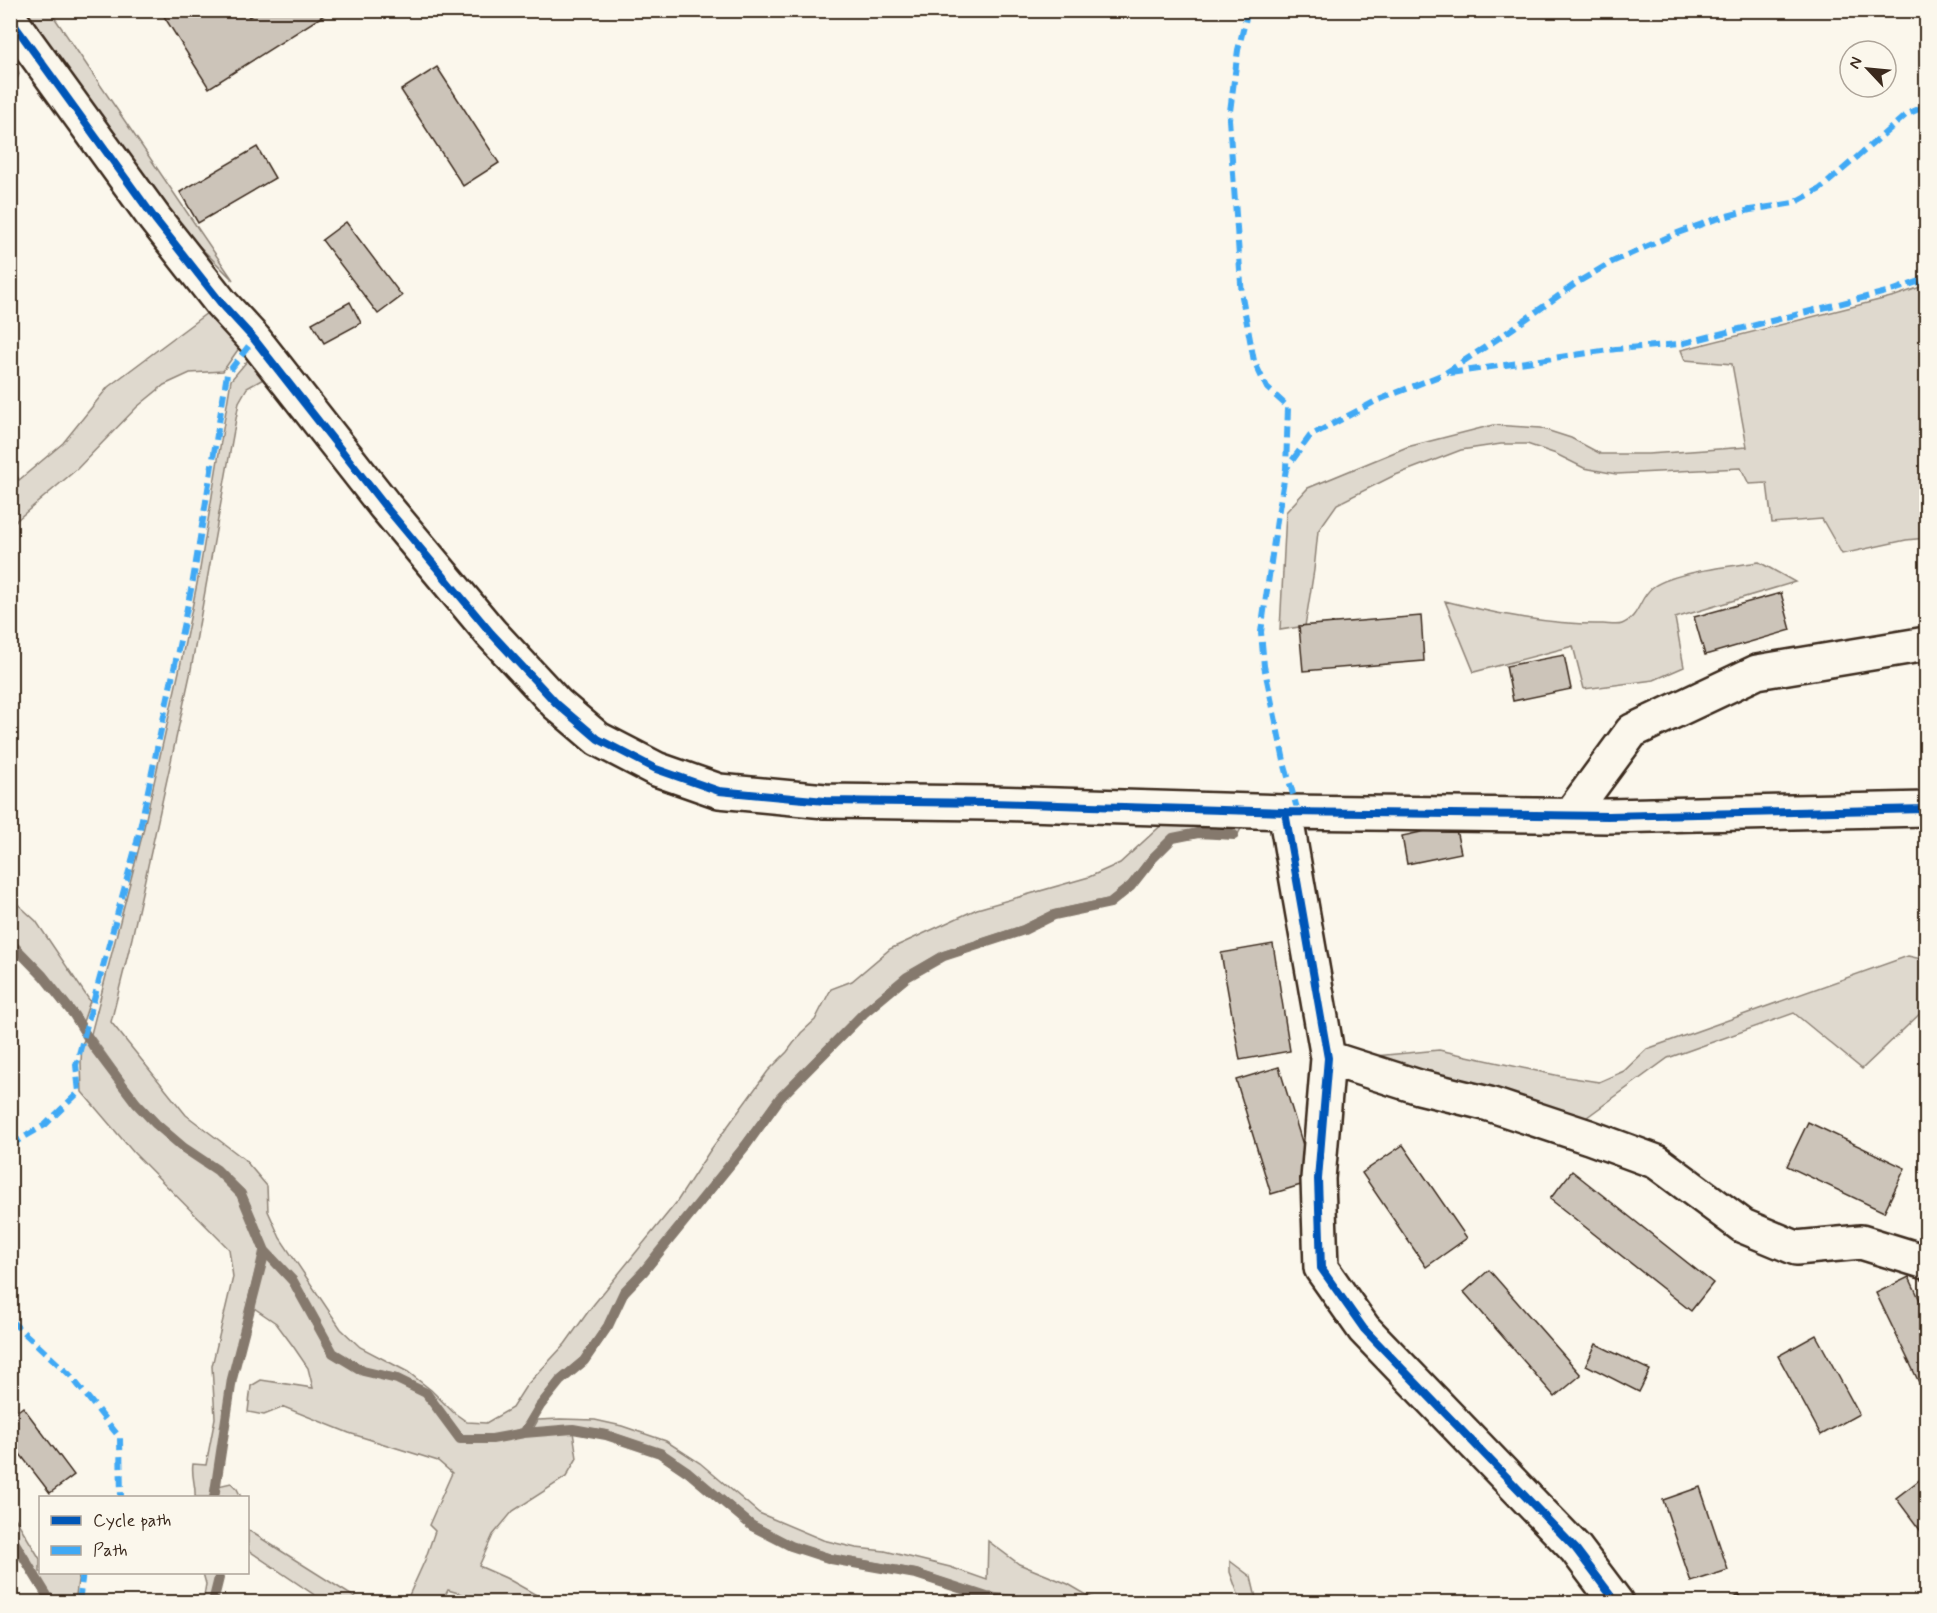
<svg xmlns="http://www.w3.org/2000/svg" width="1937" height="1613" font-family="Mynerve,sans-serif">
<rect width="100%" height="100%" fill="#fbf7ec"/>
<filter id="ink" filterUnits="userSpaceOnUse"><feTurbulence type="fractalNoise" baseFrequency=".0167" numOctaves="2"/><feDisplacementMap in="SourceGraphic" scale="12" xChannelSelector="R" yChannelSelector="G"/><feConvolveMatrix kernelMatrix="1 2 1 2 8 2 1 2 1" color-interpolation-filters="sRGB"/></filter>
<g filter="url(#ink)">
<!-- green -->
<path fill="#dfd9ce" stroke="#8d8276" stroke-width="1.5" d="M20 11H50L233 280 155 202Z
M11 38 19 74 11 94Z
M1926 285V538L1906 540 1842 554 1822 519 1772 523 1767 483 1749 484 1741 468 1616 474 1584 468 1556 454 1527 444H1501L1461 450 1393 476 1337 504 1318 531 1314 570 1305 626 1280 630 1286 512 1308 488 1407 447 1493 425 1540 428 1571 438 1601 454H1648L1747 447 1732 364 1685 360 1681 350 1895 296Z
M211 310 242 344 223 371 190 373 164 385 137 407 77 469 11 525 10 461 19 480 63 443 108 387Z
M253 354 274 373 247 388 239 402 190 675 132 938 111 1022 186 1115 244 1159 267 1186 268 1211 280 1238 341 1329 360 1347 408 1372 431 1390 453 1412 467 1422 486 1423 512 1408 526 1386 565 1344 590 1309 676 1203 709 1152 768 1071 787 1052 801 1033 815 1020 831 989 852 981 890 949 977 909 1089 877 1120 863 1167 820 1244 823 1238 834 1233 830 1198 829 1171 835 1150 855 1129 883 1108 899 1053 911 1022 926 942 952 905 974 861 1010 777 1096 743 1142 676 1227 642 1268 621 1290 605 1324 581 1358 557 1378 537 1404 522 1429 492 1436 462 1435 427 1390 398 1375 364 1368 335 1350 296 1279 268 1250 244 1191 219 1167 186 1145 159 1122 139 1101 91 1034 142 836 180 667 200 569 231 380Z
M1759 562 1795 582 1675 618 1684 667 1654 680 1584 689 1573 646 1474 672 1445 601C1497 614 1550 625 1603 624 1608 624 1617 626 1622 624 1640 617 1639 597 1653 587 1674 572 1732 566 1759 562Z
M10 897 36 921 90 1001 83 1022 46 974 11 938Z
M1908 956 1926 960V1008L1862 1069 1794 1013 1668 1058 1583 1120 1492 1090 1375 1056 1439 1050 1560 1076 1599 1082 1624 1071 1647 1049Z
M85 1038 134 1105 154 1127 182 1150 215 1172 239 1195 260 1250 230 1378 211 1497H195C196 1485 191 1476 193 1464L206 1465 215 1418 212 1366 233 1277 229 1249 134 1153 82 1092 81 1062 82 1044Z
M266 1257 291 1283 331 1355 362 1374 396 1381 424 1396 459 1441 492 1442 524 1436 573 1432 577 1458 566 1477 513 1511 493 1535 479 1566 506 1578 549 1602H488L448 1590 442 1602H406L425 1560 435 1531 429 1525 452 1473 438 1461 349 1433 284 1407 264 1415 248 1412 251 1386 261 1380 313 1388 308 1368 293 1346 276 1323 254 1308Z
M560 1419 595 1420 622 1426 666 1441 700 1463 759 1513 823 1540 856 1548 885 1551 950 1567 987 1580 988 1541 1019 1564 1068 1584 1099 1602H1050L1038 1599 988 1594 917 1570 832 1555 793 1543 754 1522 690 1469 661 1450 607 1431 573 1426 533 1429 538 1420Z
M231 1483 237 1489 241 1497H217L218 1486Z
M11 1511 40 1559V1572L79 1573 75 1602H54L11 1529Z
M248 1530 362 1602H325L248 1550Z
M1230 1561 1251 1577 1257 1602H1241L1230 1572Z
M203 1573H215L216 1579 211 1602H203L206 1584Z"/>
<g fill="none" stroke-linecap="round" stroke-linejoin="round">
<!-- stream -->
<path stroke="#85796d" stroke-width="10" d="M10 942 43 976 74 1015 93 1046 136 1103 156 1124 184 1148 217 1170 241 1194 265 1251 293 1281 333 1353 363 1371 397 1379 426 1393 460 1439H492L524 1433 573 1429 606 1435 660 1453 688 1472 752 1526 791 1546 831 1559 916 1574 987 1597 1033 1602
M524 1433 540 1406 560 1381 584 1361 608 1326 624 1292 644 1271 678 1229 747 1144 780 1098 864 1013 907 977 944 956 1024 930 1054 915 1110 903 1131 886 1153 858 1173 838 1198 833 1234 835
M214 1498 232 1379 265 1251
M10 1535 51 1602
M213 1602 219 1578 218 1572"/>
</g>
<!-- building -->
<path fill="#ccc4b9" stroke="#3b2a1e" stroke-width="1.5" d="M160 10H245L249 17 260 10 329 12 209 88Z
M437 67 499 163 463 186 401 90Z
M257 147 275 178 198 223 180 192Z
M346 222 402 296 378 314 322 240Z
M350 302 361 323 324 343 312 323Z
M1781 593 1791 630 1705 655 1694 617Z
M1421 616 1424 661 1303 671 1299 626Z
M1564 655 1571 689 1513 701 1506 666Z
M1455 825 1461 853 1407 864 1402 836Z
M1273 944 1290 1051 1240 1060 1221 953Z
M1279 1067 1314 1181 1271 1194 1236 1080Z
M1808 1122 1905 1168 1884 1212 1787 1166Z
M1403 1145 1467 1238 1426 1267 1362 1173Z
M1572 1171 1713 1283 1691 1311 1550 1199Z
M1489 1270 1581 1375 1555 1397 1464 1292Z
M1909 1277 1926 1313V1397L1876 1293Z
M1816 1335 1859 1414 1821 1435 1778 1356Z
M1596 1344 1650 1370 1639 1392 1586 1365Z
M23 1407 74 1475 50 1493 10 1441V1417Z
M1926 1475V1538L1896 1498Z
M1700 1487 1728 1570 1691 1582 1663 1500Z
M1739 1595 1743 1602H1725Z"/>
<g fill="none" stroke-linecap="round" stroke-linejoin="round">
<!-- minor casing -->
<g stroke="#3b2a1e" stroke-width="38">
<path id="minor" d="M10 19 155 219 221 303 254 339 385 506 491 633 557 704 598 739 656 769 719 791 825 801 990 803 1285 812 1608 816 1926 809
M1285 812 1328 1058 1318 1179 1321 1268 1364 1329 1576 1549 1616 1602
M1571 814 1632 731 1757 672 1926 644
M1328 1058 1419 1087 1489 1104 1589 1137 1657 1162 1743 1226 1796 1248 1861 1242 1926 1262"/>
</g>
<!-- minor -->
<use href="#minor" stroke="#fbf7ec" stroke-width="33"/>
<!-- quiet -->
<path stroke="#3fa9f5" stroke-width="6" stroke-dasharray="12 6" stroke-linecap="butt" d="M1248 10 1238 50 1229 119 1242 297 1254 361 1267 388 1288 407 1286 469
M1450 373 1616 349 1680 344 1894 290 1926 279
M1298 812 1285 766 1275 717 1264 666 1261 632 1277 520 1286 469 1310 436 1376 401 1444 374 1502 336 1578 282 1612 262 1675 234 1716 219 1750 210 1794 203 1820 189 1907 114 1926 106
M10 1145 45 1125 79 1092 76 1065 137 842 193 580 227 374 254 339
M10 1320 70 1375 120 1438 121 1498
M79 1602 83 1572"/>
<!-- cycleway casing -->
<g stroke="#fbf7ec" stroke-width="11">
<path id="cycleway" d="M10 19 155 219 221 303 254 339 385 506 491 633 557 704 598 739 656 769 719 791 825 801 990 803 1285 812 1608 816 1926 809
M1285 812 1328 1058 1318 1179 1321 1268 1364 1329 1576 1549 1616 1602"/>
</g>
<!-- cycleway -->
<use href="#cycleway" stroke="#0057b8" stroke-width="8"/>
</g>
</g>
<!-- margin -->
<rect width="1937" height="1613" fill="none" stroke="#fbf7ec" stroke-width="36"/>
<rect x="18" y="18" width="1901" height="1577" fill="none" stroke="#3b2a1e" stroke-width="2" filter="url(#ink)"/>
<!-- legend -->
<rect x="39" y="1496" width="210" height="78" fill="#fbf7ec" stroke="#aea59a" stroke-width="1.5"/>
<rect x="51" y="1516" width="30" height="9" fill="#0057b8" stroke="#aea59a" stroke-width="1.5"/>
<text x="93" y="1526" font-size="18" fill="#3b2a1e">Cycle path</text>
<rect x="51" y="1546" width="30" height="9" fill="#3fa9f5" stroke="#aea59a" stroke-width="1.5"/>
<text x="93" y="1556" font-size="18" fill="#3b2a1e">Path</text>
<!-- north arrow -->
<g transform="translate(1868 69) rotate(296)"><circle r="28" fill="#fbf7ec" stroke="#aea59a" stroke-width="1.5"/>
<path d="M0-4.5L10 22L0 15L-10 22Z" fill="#3b2a1e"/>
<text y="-9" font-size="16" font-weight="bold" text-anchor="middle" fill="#3b2a1e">N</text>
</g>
</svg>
